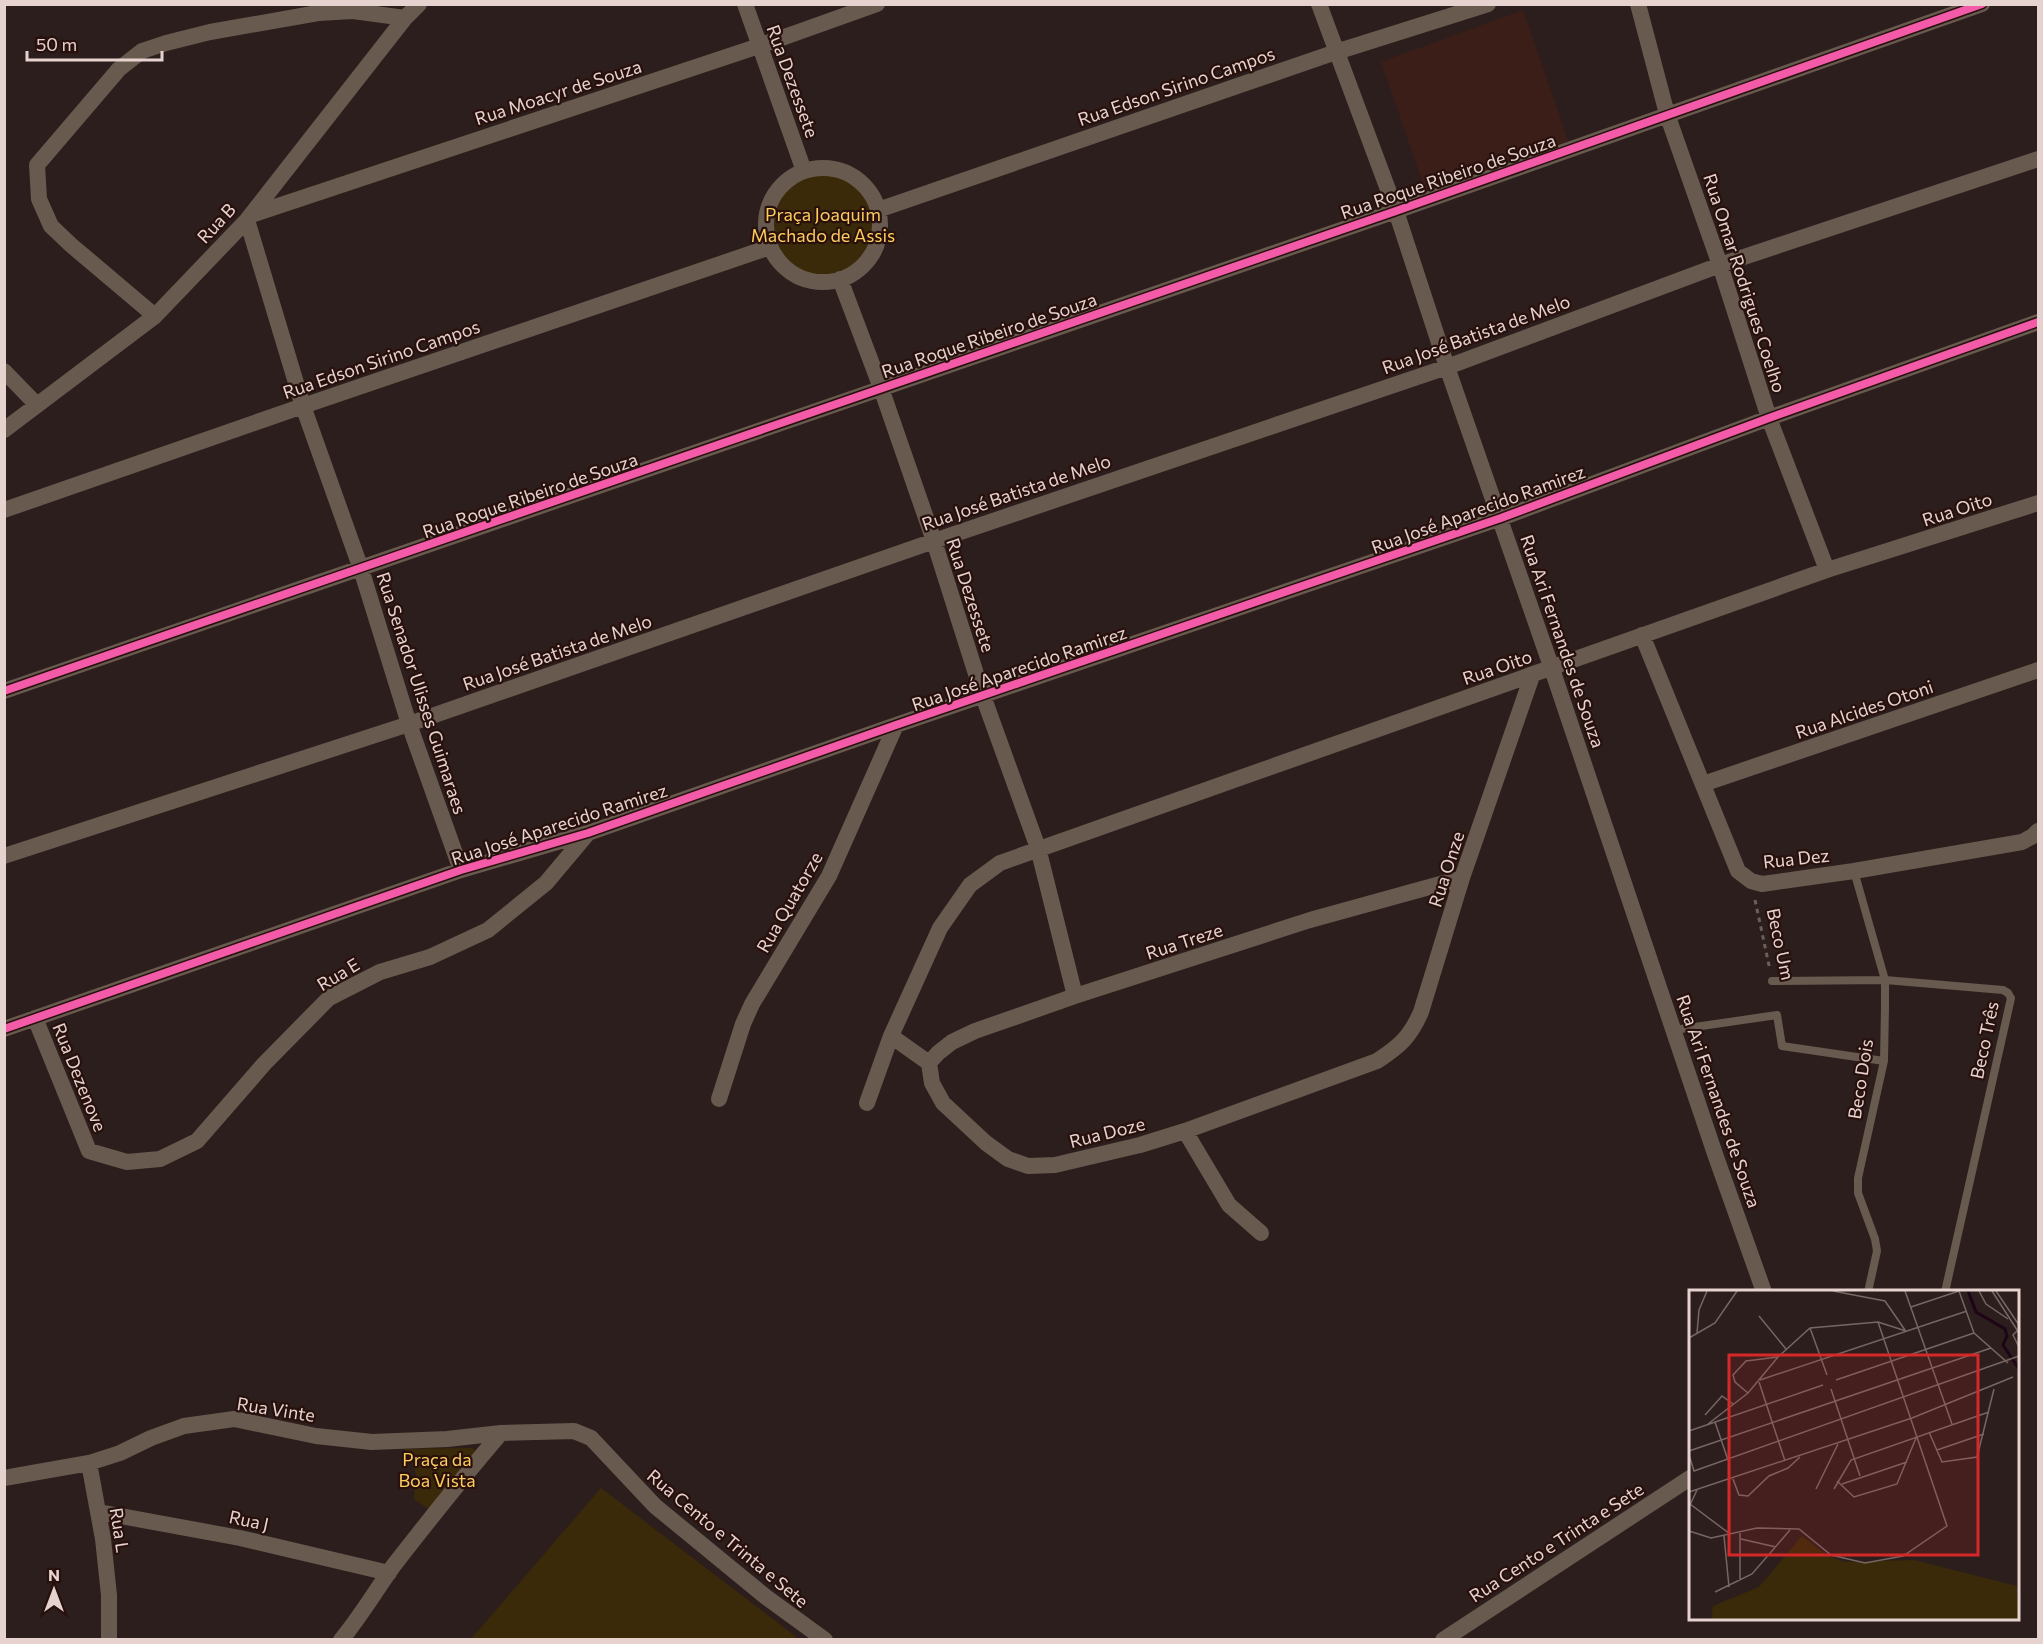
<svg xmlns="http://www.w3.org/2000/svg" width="2043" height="1644" font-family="Commissioner,sans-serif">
<rect width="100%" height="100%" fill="#2c1e1c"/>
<!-- built -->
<path fill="#3c1e19" d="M1523 10 1568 141 1426 192 1381 62Z"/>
<!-- green -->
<path fill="#3a2a09" d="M770 224a53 53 0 1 1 106 0a53 53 0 1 1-106 0Z
M472 1448 476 1451 429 1509 414 1499 416 1473 405 1449Z
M601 1488 799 1639H471Z"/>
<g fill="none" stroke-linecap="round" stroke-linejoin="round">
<!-- path -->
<path stroke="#6b5f58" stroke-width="3" stroke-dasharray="4.5 4.5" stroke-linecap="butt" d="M1755 900 1770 970"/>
<!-- service -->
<path stroke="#685a4f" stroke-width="8" d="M1854 871 1885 980V1007L1884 1061 1858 1178V1193L1875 1239 1877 1251 1868 1292
M1772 981 1885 980 2003 990 2008 993 2011 998 1945 1292
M1674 1030 1777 1015 1782 1046 1884 1061"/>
<!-- minor -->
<path stroke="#685a4f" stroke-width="16" d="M745 4 804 171
M1319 4 1396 211 1447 367 1552 669 1715 1154 1764 1292
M1638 4 1667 114 1720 265 1769 418 1827 570
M766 225a57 57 0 1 1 114 0a57 57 0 1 1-114 0Z
M878 210 1336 52 1488 4
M251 215 759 46 877 4
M247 220 303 406 361 569 409 724 461 870
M840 279 881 388 934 541 983 696 1038 848 1075 996
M155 316 71 245 51 226 39 199 37 165 119 69 142 51 166 43 210 32 318 13 353 11 405 18
M4 371 37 405
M4 430 155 316 247 220 405 18 419 4
M4 510 303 406 770 247
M1642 635 1738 871 1751 881 1762 884 1854 871 2022 842 2033 836 2038 831
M4 691 1396 211 1982 4
M1703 784 2038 670
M4 856 409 724 934 541 1447 367 1720 265 2038 159
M35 1018 89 1151 127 1162 160 1159 197 1141 264 1064 329 998 380 972 430 957 488 930 546 883 588 833
M4 1029 461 870 588 833 896 725 1501 518 1769 418 2038 322
M891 1036 929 1063 932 1083 943 1103 986 1143 1008 1159 1028 1166 1055 1165 1140 1145 1185 1131 1377 1061C1400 1046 1410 1037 1421 1012L1462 878 1532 676
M929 1063 938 1053 952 1042 975 1031 1075 996 1310 920 1462 878
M719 1099 743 1024 752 1004 829 876 896 725
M867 1103 891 1036 940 928 970 885 1000 863 1827 570 2038 503
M1185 1131 1229 1205 1261 1233
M89 1463 103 1539 109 1595V1640
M4 1478 89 1463 120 1453 151 1438 184 1426 234 1419 316 1436 372 1442 447 1439 501 1433 574 1431 591 1438 655 1506 766 1597 825 1640
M99 1512 240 1538 389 1573
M341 1640C361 1616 376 1590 394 1565 429 1520 464 1476 501 1433
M1443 1640 1690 1478"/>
<!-- cycleway casing -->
<g stroke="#28100c" stroke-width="11">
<path id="cycleway" d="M4 691 1396 211 1982 4
M4 1029 461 870 588 833 896 725 1501 518 1769 418 2038 322"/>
</g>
<!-- cycleway -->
<use href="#cycleway" stroke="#f35aa7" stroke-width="8"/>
</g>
<g text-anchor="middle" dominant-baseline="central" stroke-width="4.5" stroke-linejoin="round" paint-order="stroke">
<!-- street labels -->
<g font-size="18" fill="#e6d3d0" stroke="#28100c">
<text transform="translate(793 81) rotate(70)">Rua Dezessete</text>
<text transform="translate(1176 86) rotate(-19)">Rua Edson Sirino Campos</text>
<text transform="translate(558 92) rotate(-18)">Rua Moacyr de Souza</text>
<text transform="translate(1448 176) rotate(-19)">Rua Roque Ribeiro de Souza</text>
<text transform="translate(216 223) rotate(-47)">Rua B</text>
<text transform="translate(1745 283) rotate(72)">Rua Omar Rodrigues Coelho</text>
<text transform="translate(1476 334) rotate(-20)">Rua José Batista de Melo</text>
<text transform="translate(989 335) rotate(-19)">Rua Roque Ribeiro de Souza</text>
<text transform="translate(381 359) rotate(-19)">Rua Edson Sirino Campos</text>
<text transform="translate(1016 492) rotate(-19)">Rua José Batista de Melo</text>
<text transform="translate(530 495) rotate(-19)">Rua Roque Ribeiro de Souza</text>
<text transform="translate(1478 509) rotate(-20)">Rua José Aparecido Ramirez</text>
<text transform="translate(1957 509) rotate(-18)">Rua Oito</text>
<text transform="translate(971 595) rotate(72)">Rua Dezessete</text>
<text transform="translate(1563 641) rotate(71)">Rua Ari Fernandes de Souza</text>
<text transform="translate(557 652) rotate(-19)">Rua José Batista de Melo</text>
<text transform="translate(1497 667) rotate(-19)">Rua Oito</text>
<text transform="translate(1019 668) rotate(-19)">Rua José Aparecido Ramirez</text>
<text transform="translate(422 693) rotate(72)">Rua Senador Ulisses Guimaraes</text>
<text transform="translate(1864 709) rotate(-19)">Rua Alcides Otoni</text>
<text transform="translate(559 824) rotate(-18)">Rua José Aparecido Ramirez</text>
<text transform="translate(1796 858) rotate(-6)">Rua Dez</text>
<text transform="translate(1446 869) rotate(-72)">Rua Onze</text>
<text transform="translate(789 902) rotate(-60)">Rua Quatorze</text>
<text transform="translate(1184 941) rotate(-18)">Rua Treze</text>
<text transform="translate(1781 944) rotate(78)">Beco Um</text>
<text transform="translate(338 974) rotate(-31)">Rua E</text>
<text transform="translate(1984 1040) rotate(-78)">Beco Três</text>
<text transform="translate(80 1077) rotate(68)">Rua Dezenove</text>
<text transform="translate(1860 1079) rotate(-81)">Beco Dois</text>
<text transform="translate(1719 1101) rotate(71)">Rua Ari Fernandes de Souza</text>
<text transform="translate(1107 1132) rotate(-14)">Rua Doze</text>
<text transform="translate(276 1409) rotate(9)">Rua Vinte</text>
<text transform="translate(249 1520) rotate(12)">Rua J</text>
<text transform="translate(120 1530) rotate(81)">Rua L</text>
<text transform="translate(728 1538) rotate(40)">Rua Cento e Trinta e Sete</text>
<text transform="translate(1556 1542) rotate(-33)">Rua Cento e Trinta e Sete</text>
</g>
<!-- park labels -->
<g font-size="18" fill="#fecc5f" stroke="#28100c">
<text x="823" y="214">Praça Joaquim<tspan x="823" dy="21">Machado de Assis</tspan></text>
<text x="437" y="1459">Praça da<tspan x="437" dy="21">Boa Vista</tspan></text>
</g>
</g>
<!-- overview -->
<g transform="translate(1689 1290)">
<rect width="330" height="330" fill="#2c1e1c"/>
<path d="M113 246 139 266 156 272 225 270 328 296 330 329H22L24 316 70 297Z" fill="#3a2a09"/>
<path fill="none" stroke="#1e0417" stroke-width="3" d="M279 1 287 22 316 39 318 46 314 55 330 79"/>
<path fill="none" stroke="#766664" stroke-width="1.5" d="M144 1 196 11 216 40M216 1 263 134M270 1 285 43 319 73M290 1 297 14 319 29M303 1 330 43M307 1 330 35M222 17 270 1M70 26 97 59M121 38 138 85M329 40 324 45 330 57M8 43 10 20 18 1M0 48 26 33 48 1M71 90 278 21M147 90 285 43M70 92 96 171M142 99 171 186M59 103 46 92 44 85 57 71 89 67M16 125 33 106 44 114M26 132 39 170M19 134 59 103 89 67 121 38 189 32 217 41M0 141 134 95M240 142 253 172 288 167 305 99M248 160 295 144M0 161 302 58M0 165 5 181 330 66M44 189 50 205 59 206 80 186 99 178 111 167M148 191 165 207 208 194 227 148M153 194 218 172M127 199 149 154M145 199 162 170 300 122M0 202 223 128 324 87M1 214 41 244M0 217 8 200M0 241 22 248 68 238 110 239 142 265 176 273 214 266 258 236 189 32M51 243V290M35 246 40 297M52 249 87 257M26 302 63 284 101 240"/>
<path fill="#d62828" fill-opacity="0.15" stroke="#d62828" stroke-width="3" d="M40 65H289V265H40Z"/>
<rect width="330" height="330" fill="none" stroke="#e6d3d0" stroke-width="3"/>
</g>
<!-- border -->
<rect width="2043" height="1644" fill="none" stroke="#e6d3d0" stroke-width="12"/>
<!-- north arrow -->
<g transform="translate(54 1590)" stroke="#28100c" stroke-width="4.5" paint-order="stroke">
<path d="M0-4.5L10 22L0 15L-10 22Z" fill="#e6d3d0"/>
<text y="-9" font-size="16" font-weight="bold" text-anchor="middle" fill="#e6d3d0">N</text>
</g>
<!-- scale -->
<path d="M27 51v9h135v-9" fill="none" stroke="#e6d3d0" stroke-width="3"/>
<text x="36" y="51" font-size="18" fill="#e6d3d0" stroke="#28100c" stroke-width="4.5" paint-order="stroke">50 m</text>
</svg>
